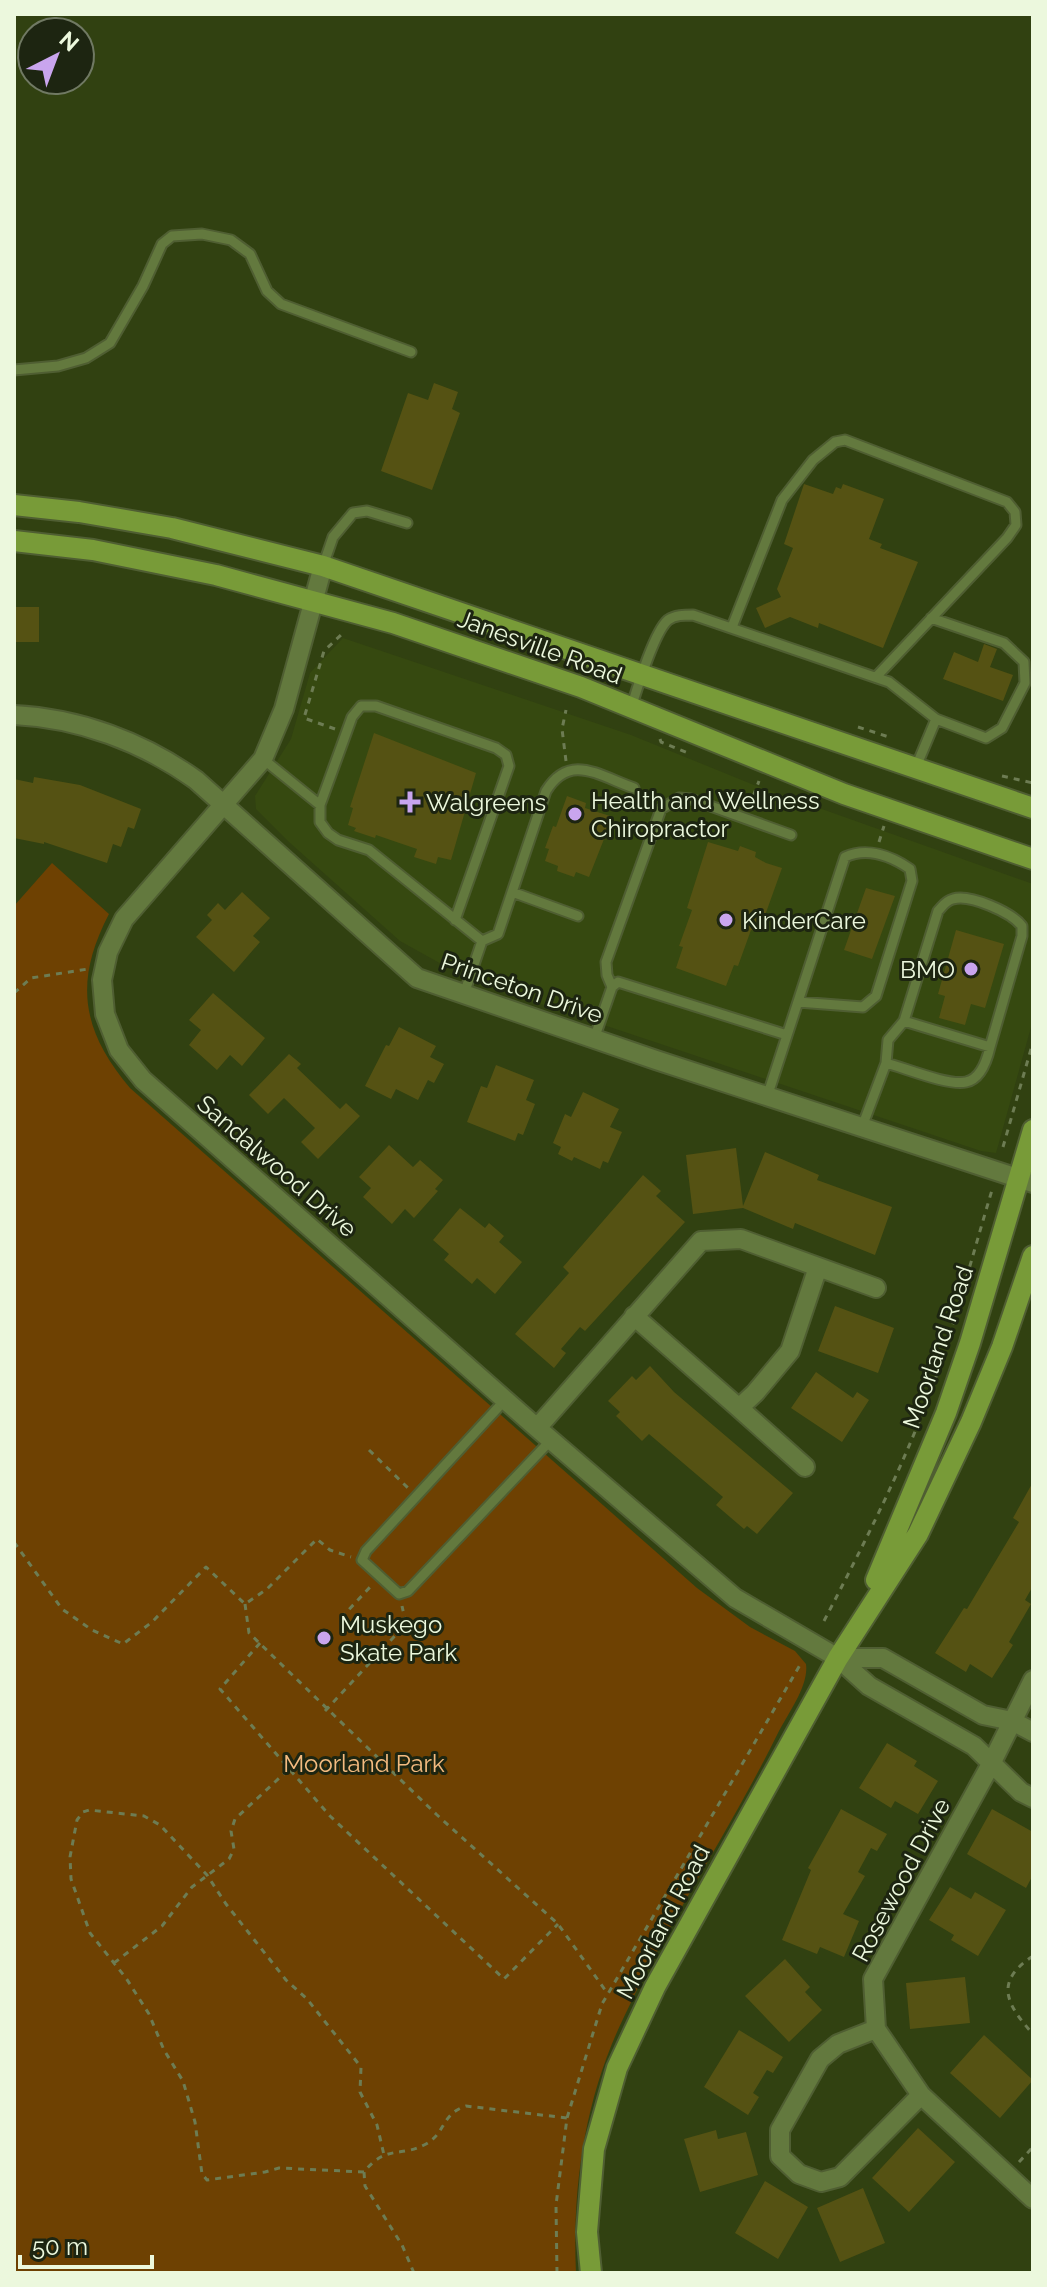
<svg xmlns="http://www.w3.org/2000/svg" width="1047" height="2287" font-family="Raleway,sans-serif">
<rect width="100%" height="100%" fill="#314111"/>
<!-- built -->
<path fill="#364910" d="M343 638 631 735 754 785 1033 884V1020L996 1153 981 1151 496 989 445 966 400 941 289 842 256 809 255 796 291 739 310 673Z"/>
<!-- green -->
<path fill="#6e4102" d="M52 863 109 914C74 981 81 1030 130 1088L697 1588 750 1627 795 1651 806 1664C809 1685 789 1712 779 1731 731 1829 669 1920 623 2019 585 2098 572 2186 576 2273H14V906Z"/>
<!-- building -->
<path fill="#555213" d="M434 383 458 392 452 409 460 413 432 490 381 471 408 393 428 400Z
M804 484 833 494 836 487 841 489 843 484 884 499 869 539 882 544 880 548 918 562 883 648 819 623 818 628 790 617 765 628 756 608 781 597 777 589 793 548 784 544Z
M14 607H39V642H14Z
M984 644 997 649 990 667 1013 675 1003 701 943 679 954 652 978 662Z
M374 733 476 773 451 860 438 857 436 864 414 857 417 849 376 835 375 838 354 831 356 828 348 825 353 808 350 807Z
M34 777 80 785 141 809 134 829 128 827 121 847 113 844 107 863 44 842V844L14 838V779L33 783Z
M567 796 586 803 585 808 610 816 606 828 608 829 589 877 576 872 574 877 557 871 558 866 545 861 549 849 545 848 553 826 556 827Z
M708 842 738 851 740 846 756 852 755 857 766 863 782 868 759 932 751 930 738 966 734 965 726 986 676 968 683 947 679 946 692 910 687 908Z
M866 888 895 896 872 959 844 950Z
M242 892 270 918 253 936 260 942 234 972 196 937 212 920 207 915 218 903 225 910Z
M956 930 1004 944 985 1008 971 1004 965 1025 939 1018 945 996 938 994Z
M213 993 265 1038 242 1066 230 1055 217 1070 189 1045 201 1030 189 1020Z
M399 1027 436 1046 430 1057 444 1064 434 1083 428 1080 418 1100 396 1089 391 1099 365 1086 386 1045 389 1046Z
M289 1054 301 1064 297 1068 340 1109 346 1103 360 1116 318 1159 301 1142 315 1128 284 1098 268 1114 249 1095Z
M496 1065 534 1080 526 1100 535 1104 523 1135 518 1133 515 1141 467 1122 481 1086 487 1088Z
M583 1092 619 1109 610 1127 622 1132 608 1163 603 1161 600 1169 574 1157 572 1161 558 1154 561 1147 553 1143 565 1114 571 1117Z
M389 1145 413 1167 420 1160 443 1180 435 1189 438 1191 414 1218 405 1209 392 1224 363 1197 371 1188 359 1177Z
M736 1148 743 1206 765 1152 819 1175 817 1180 892 1207 875 1255 795 1223 793 1229 743 1208 693 1214 686 1155Z
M643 1175 661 1191 656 1196 685 1222 585 1331 580 1327 561 1349 566 1353 554 1368 515 1334 569 1273 563 1267Z
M460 1208 485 1228 489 1223 504 1236 499 1242 522 1262 495 1294 477 1278 472 1284 444 1260 449 1254 433 1240Z
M835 1306 894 1328 878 1373 818 1351Z
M650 1366 674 1392 793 1493 757 1534 747 1526 744 1529 716 1505 723 1497 649 1434 642 1441 616 1416 620 1412 608 1401 632 1376 636 1380Z
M816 1372 853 1398 857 1392 869 1400 842 1442 791 1408Z
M1033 1482V1586L1025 1600 1031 1604 1009 1642 1013 1645 992 1678 970 1664 966 1672 935 1653 964 1608 967 1609 1019 1522 1013 1518Z
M887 1743 917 1761 914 1766 938 1781 918 1814 895 1801 891 1808 859 1788Z
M841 1809 887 1834 877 1851 871 1848 858 1872 865 1876 843 1914 859 1921 844 1957 820 1947 817 1954 782 1940 811 1870 808 1868Z
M992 1809 1033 1832V1875L1026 1888 967 1854Z
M950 1887 971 1899 975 1892 1006 1910 978 1956 951 1940 954 1935 929 1920Z
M785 1959 810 1987 805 1992 822 2010 789 2042 745 1996Z
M965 1977 970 2023 910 2029 906 1983Z
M739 2030 783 2057 773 2073 767 2070 753 2093 759 2097 748 2115 704 2087Z
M984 2035 1033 2080 1000 2118 950 2073Z
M918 2128 955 2162 909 2212 872 2178Z
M716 2130 718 2139 746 2132 758 2175 700 2192 684 2139Z
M765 2181 808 2207 778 2259 735 2233Z
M863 2188 885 2243 840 2262 817 2208Z"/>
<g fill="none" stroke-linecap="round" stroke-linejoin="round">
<!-- lane casing -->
<g stroke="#4f5e32" stroke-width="13">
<path id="lane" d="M14 370 58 366 86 358 110 343 143 286 162 244 172 236 202 234 231 240 250 254 267 291 281 304 411 352
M323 566 333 537 353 513 367 511 407 523
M931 618 1004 643 1024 662 1025 683 1002 728 986 738 936 719
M732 627 782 500 813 460 835 442 845 440 1007 502 1015 512 1016 525 1007 538 876 677
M631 708C637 689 654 632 668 620 675 615 684 615 693 615L889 682 936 719 916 767
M263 759 320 805V822L328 833 338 840 369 850 482 941
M320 805 352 717 361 706H376L496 748 506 755 509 766 455 920
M512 892 578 916
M612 987 607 975 606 962 661 809 679 798 691 799 791 835
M464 994 482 941 498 934 546 791C570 752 599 776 634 788
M594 1039 612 987 618 982 787 1035
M886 1063 888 1040 904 1021
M767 1097 845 857C867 847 891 856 910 869L912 881 876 996 863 1007 798 1002
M862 1127 886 1063C905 1068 948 1086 966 1082 981 1079 987 1060 990 1047L1022 936V926C1011 912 970 894 953 899 945 901 943 906 938 911L904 1021 990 1047
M505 1400 366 1551 362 1560 399 1594 408 1591 551 1440"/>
</g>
<!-- street casing -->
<g stroke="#4f5e32" stroke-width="22">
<path id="street" d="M323 566 284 709 263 759 124 919 108 952 102 980 105 1014 119 1050 143 1080 537 1428 735 1598 838 1658 869 1686 974 1746 1021 1792 1033 1798
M14 715C79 718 143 742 196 780L417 978 656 1060 1033 1183
M634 1316 739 1408
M537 1428 701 1241 741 1239 876 1288
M805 1467 739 1408 755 1393 790 1351 818 1267
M838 1658H883L983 1715 1012 1721 1033 1732
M1033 1680 991 1764 873 1979 876 2029 921 2095 1033 2199
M876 2029 838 2044 820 2059 780 2130V2156L799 2174 821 2182 840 2177 921 2095"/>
</g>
<!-- secondary casing -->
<g stroke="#4f5e32" stroke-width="24">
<path id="secondary" d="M14 505 79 512 172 528 323 566 1033 808
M14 541 93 550 216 575 393 623 581 687 844 794 1033 859
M876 1580 946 1413 970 1343 1033 1130
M591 2273 587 2232 594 2149 617 2068 655 1987 838 1658 918 1534 971 1422 1002 1347 1033 1256"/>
</g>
<!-- path -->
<path stroke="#6d7c53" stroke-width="3" stroke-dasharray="6 6" stroke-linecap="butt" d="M858 727 892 738
M335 729 304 718 324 651 343 633
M660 739 661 742 688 753
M566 761 562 729 566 710
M1002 776 1033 783
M749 807 759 781
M879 842 884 826
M14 993 31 978 88 969
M1003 1147 1033 1042
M369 1450 408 1488
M14 1542 62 1609 92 1630 123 1644 152 1622 206 1567 245 1604 267 1589 317 1539 330 1550 351 1557
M245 1604 249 1633 436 1814 558 1924 608 1994
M341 1618 372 1585
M824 1621C866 1540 908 1458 938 1371 958 1311 974 1250 992 1190
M260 1643 220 1689 330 1816 504 1979 558 1924
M325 1711 406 1624 402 1606
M1033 1956C993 1982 1007 2005 1033 2034
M114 1963 162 1926 192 1887 229 1859 234 1849 231 1831 235 1819 289 1769
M1019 2162 1033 2147
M364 2172 279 2168 265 2172 207 2180 202 2174 195 2122 183 2081 164 2050 149 2014 126 1978 90 1933 71 1879 70 1857 77 1820 83 1812 89 1810 144 1816 160 1825 207 1875 226 1904 286 1980 307 1999 361 2067 360 2092 377 2125 384 2155
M414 2273 402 2245 365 2186 364 2172C386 2144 401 2158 426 2144 446 2133 441 2114 466 2106L567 2118
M557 2273 556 2205 567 2118 602 2004 800 1665"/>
<!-- lane -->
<use href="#lane" stroke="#63793e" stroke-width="9"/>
<!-- street -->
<use href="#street" stroke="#63793e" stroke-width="18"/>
<!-- secondary -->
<use href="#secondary" stroke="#789b38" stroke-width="20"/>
</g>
<!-- markers -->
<g fill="#c9a5ee" stroke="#1d2511" stroke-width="3">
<path d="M406 790h8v8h8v8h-8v8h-8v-8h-8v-8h8z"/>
<circle cx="575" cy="814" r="8"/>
<circle cx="726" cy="920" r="8"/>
<circle cx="971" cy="969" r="8"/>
<circle cx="324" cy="1638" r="8"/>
</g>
<g text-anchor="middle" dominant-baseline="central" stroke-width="6" stroke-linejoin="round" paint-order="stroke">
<!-- street labels -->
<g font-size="24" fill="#ecf8dd" stroke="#1d2511">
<text transform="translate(540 647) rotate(20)">Janesville Road</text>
<text transform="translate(522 988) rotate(19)">Princeton Drive</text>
<text transform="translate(277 1166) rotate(41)">Sandalwood Drive</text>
<text transform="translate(938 1347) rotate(-71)">Moorland Road</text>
<text transform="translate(901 1880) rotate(-62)">Rosewood Drive</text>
<text transform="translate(663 1922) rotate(-62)">Moorland Road</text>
</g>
<!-- poi labels -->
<g font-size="24" fill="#ecf8dd" stroke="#1d2511" text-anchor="start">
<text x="591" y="800">Health and Wellness<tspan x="591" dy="28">Chiropractor</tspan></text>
<text x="426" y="802">Walgreens</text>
<text x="742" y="920">KinderCare</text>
<text x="955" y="969" text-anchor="end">BMO</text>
<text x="340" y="1624">Muskego<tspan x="340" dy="28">Skate Park</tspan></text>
</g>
<!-- park labels -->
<g font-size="24" fill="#f4bb80" stroke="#1d2511">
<text x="364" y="1763">Moorland Park</text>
</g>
</g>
<!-- border -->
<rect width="1047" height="2287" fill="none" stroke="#ecf8dd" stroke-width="32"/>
<!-- north arrow -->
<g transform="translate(56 56) rotate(42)"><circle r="38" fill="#1d2511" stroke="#707963" stroke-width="2"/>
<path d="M0-6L14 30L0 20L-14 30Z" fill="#c9a5ee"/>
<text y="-12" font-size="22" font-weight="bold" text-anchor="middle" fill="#ecf8dd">N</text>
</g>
<!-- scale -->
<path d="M20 2255v12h132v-12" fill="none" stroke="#ecf8dd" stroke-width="4"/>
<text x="32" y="2255" font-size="24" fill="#ecf8dd" stroke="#1d2511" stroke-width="6" paint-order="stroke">50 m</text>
</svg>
